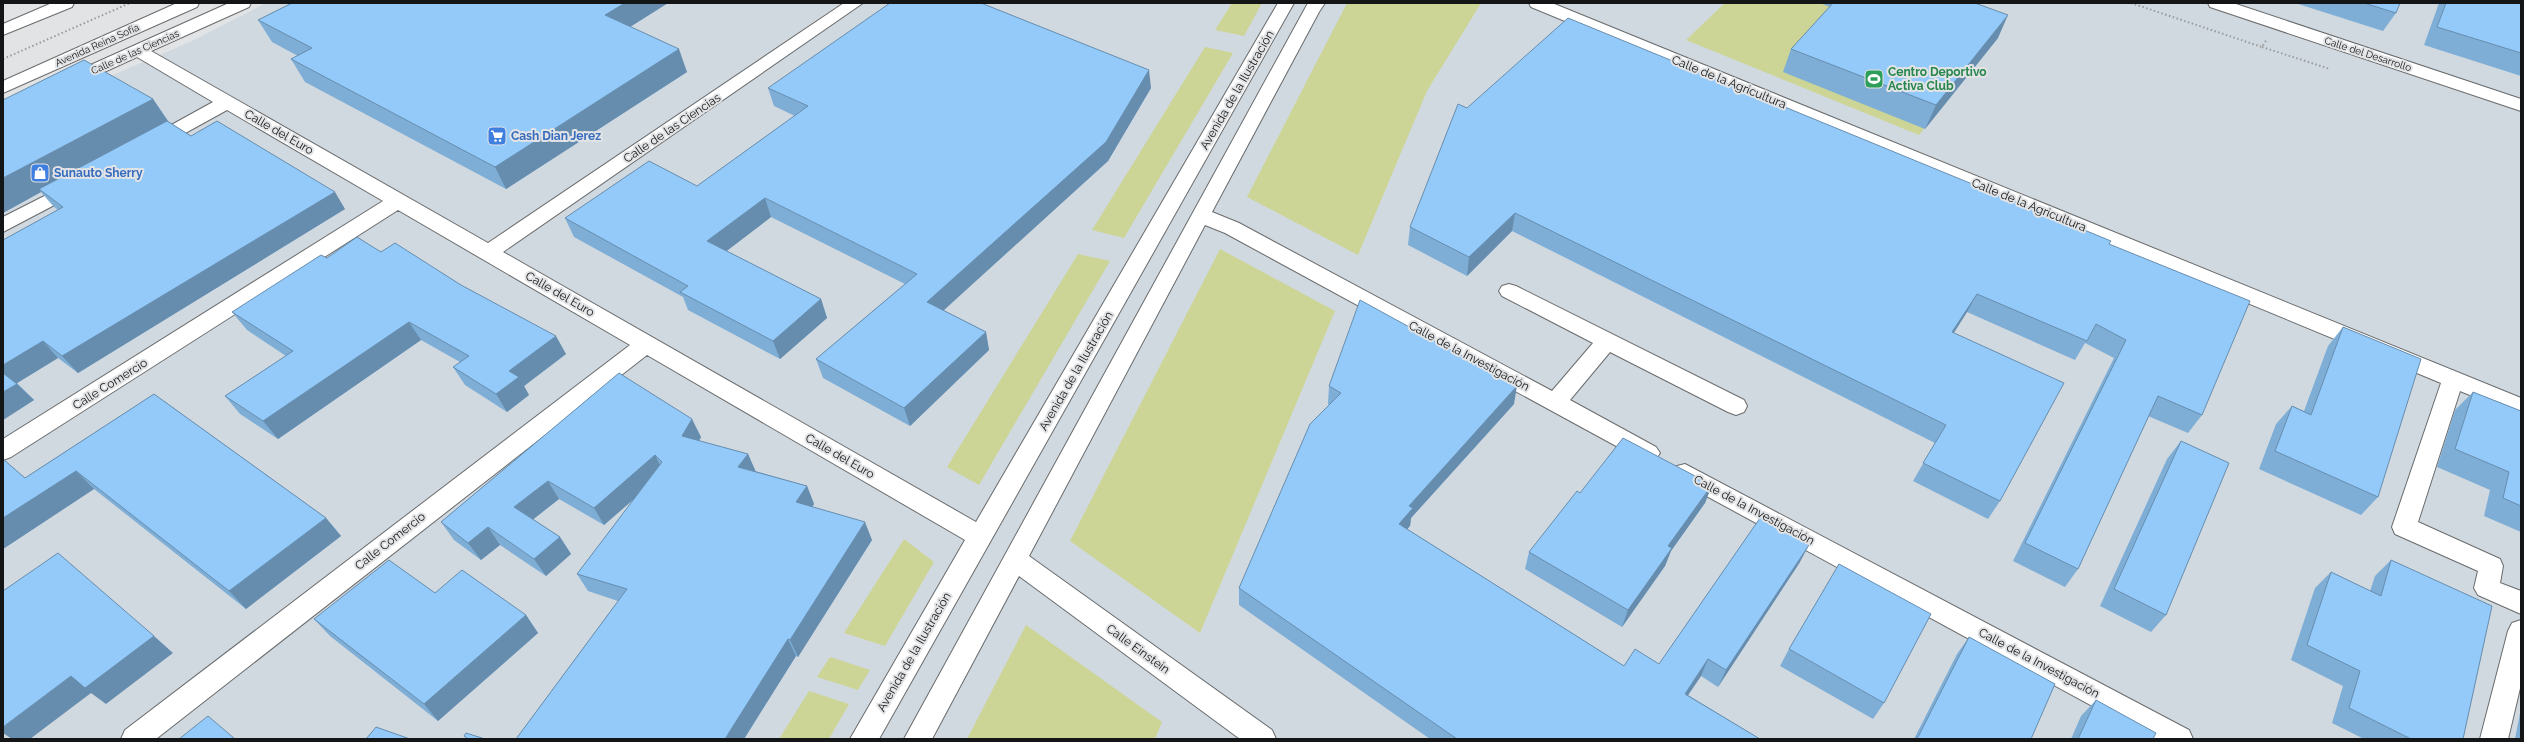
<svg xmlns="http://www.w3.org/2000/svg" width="2524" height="742" font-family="Raleway,sans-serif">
<rect width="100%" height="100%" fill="#e2e3e5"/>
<!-- built -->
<path fill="#d1d9e0" d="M266 3H2521V739H3V122L190 42Z"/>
<!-- green -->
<path fill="#ccd596" d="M1232 3H1262L1244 36 1215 30Z
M1347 3H1481L1427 91 1358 255 1247 197Z
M1725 3H1908L1907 5 1998 38 1919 135 1686 40Z
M1205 47 1233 53 1124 238 1092 230Z
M1220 249 1335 311 1200 633 1070 541Z
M1078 254 1110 261 979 485 947 467Z
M904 539 934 562 885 646 844 633Z
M1026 625 1162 722 1155 739H967Z
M830 657 870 670 858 690 817 677Z
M809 691 849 704 829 739H779Z"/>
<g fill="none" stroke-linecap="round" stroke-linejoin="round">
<!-- minor casing -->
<g stroke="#696b6c" stroke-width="2">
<path id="minor" d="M52 3H74L72 7 3 35V24Z
M229 3H251L249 7 151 51 488 243 844 3H863L503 252 976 522 1278 3H1294L879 739H850L965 540 647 355 156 739H121L125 730 630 345 398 210 11 457 3 460V439L383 201 227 110 160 147H146L144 143 146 139 213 102 137 57 78 84H66L63 80 66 76Z
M1308 3H1325L1319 12 1212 212 1239 223 1552 391 1593 343 1502 296 1499 291 1502 286 1509 284 1516 286 1744 400 1747 406 1744 412 1736 415 1728 412 1610 352 1570 400 1656 447 1660 453 1656 459 1648 462 1640 459 1225 233 1205 225 1029 556 1272 730 1276 739H1240L1019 576 932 739H904Z
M1529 3H1552L2521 398V416L2460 391 2418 522 2500 559 2503 566 2500 583 2521 591V614L2478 595 2474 588 2478 571 2395 534 2392 527 2441 383 1531 7Z
M2208 3H2233L2521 99V111L2210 7Z
M74 181 81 183 84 187 81 191 3 232V217Z
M1685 464 2189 730 2193 739H2153L1677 480 1673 473 1677 466Z
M2521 620V684L2508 739H2480L2508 631 2512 623Z"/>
</g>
<!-- major casing -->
<g stroke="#696b6c" stroke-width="2">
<path id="major" d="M177 3H199L197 7 3 93V81Z"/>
</g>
<!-- path -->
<path stroke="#999a9b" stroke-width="2" stroke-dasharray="1.5 2.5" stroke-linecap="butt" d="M2131 3 2262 47 2267 39
M2262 47 2330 69
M3 59 130 3"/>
<!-- minor -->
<use href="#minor" fill="#fff" fill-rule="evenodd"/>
<!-- major -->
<use href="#major" fill="#fff" fill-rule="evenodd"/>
</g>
<!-- wall -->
<path fill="#7eaed6" d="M292 3H668L630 27 687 72 506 189 305 82 291 59 298 56 272 42 258 20Z
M1820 3H1975L1998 38 1925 129 1783 72 1791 49 1830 7Z
M2295 3H2400L2396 13 2383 31Z
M2439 3H2521V76L2424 45Z
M768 88H1151L1108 161 943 310 986 332 989 350 910 426 823 378 816 359 905 284 771 217 726 251 821 299 827 318 780 359 688 310 683 297 574 237 565 218 697 186 795 116 774 106Z
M153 99 169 122 191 136 345 209 78 373 58 358 17 383 34 400 3 420 58 210 53 206 41 192 3 213Z
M1467 108 2109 244 2202 415 2188 433 2148 416 2078 569 2065 587 2013 561 2114 358 2085 343 2075 360 1967 312 1954 333 2000 501 1988 519 1913 481 1935 443 1512 231 1467 276 1408 245 1410 227Z
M381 252 566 354 524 386 529 395 507 412 465 385 453 367 460 362 421 340 278 439 240 414 225 396 286 356 247 330 232 312 327 258Z
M2343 327 2378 497 2361 515 2259 469 2276 424 2292 406 2304 411 2328 346Z
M619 373 701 437 699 441 748 454 755 471 807 486 814 504 812 507 872 540 798 657 796 656 744 739H516L618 601 588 591 577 574 634 499 604 525 559 499 533 519 560 537 571 554 546 576 500 545 481 560 454 540 441 522Z
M1329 386 1514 404 1411 518 1410 526 1407 529 1624 666 1659 664 1800 562 1718 687 1701 676 1688 695 1760 739H1430L1239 605V588L1329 405 1328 404Z
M2473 392 2521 411V532L2484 516 2490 490 2437 467 2455 410Z
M154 394 326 518 341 536 246 609 94 489 3 549V459L25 478Z
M2181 441 2166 615 2151 632 2100 606 2167 459Z
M1712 485 1705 503 1671 551 1665 566 1622 627 1525 569 1529 552 1580 493Z
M2391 560 2463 739H2364L2332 723 2343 686 2291 660 2315 588 2331 572 2370 591 2375 576Z
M435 593 526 615 538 633 438 721 330 636 314 619Z
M1969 637 2031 739H1914L1957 654Z
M1789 649 1884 703 1873 719 1780 666Z
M2096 700 2153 739H2071L2081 716Z
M2521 708V739H2515Z"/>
<!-- shaded-wall -->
<path fill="#678dae" d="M625 3H668L614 37 605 15Z
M2008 15 1998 38 1925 129 1936 105Z
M679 49 687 72 506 189 495 167Z
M1149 70 1151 88 1108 161 932 321 927 302Z
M153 99 169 123 39 189 41 192 3 213V178Z
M335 192 345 209 78 373 62 356Z
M765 198 771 217 715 260 707 241Z
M1515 213 1512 231 1467 276 1469 257Z
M1977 294 1967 312 1942 351 1952 332Z
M821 299 827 318 780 359 773 341Z
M409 322 421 340 278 439 263 421Z
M986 332 989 350 910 426 904 408Z
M556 336 566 354 524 386 529 395 507 412 496 394 509 371Z
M43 341 58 358 14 385 3 375V365Z
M17 384 34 400 3 420V392Z
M1517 386 1514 404 1411 518 1410 526 1396 541 1399 524 1409 506Z
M692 419 701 437 691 454 682 436Z
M748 454 756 472 738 467Z
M655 455 664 473 604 525 594 508Z
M76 471 94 489 3 549V518Z
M548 481 559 499 526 525 514 507Z
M1712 485 1705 503 1671 551 1665 566 1622 627 1628 610 1668 546Z
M807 486 814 504 804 520 796 502Z
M326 518 341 536 246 609 229 591Z
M865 522 872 540 798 657 790 640Z
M488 527 500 545 481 560 468 543Z
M560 537 571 554 546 576 534 559Z
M1809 545 1800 562 1718 687 1726 670Z
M526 615 538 633 438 721 424 704Z
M154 636 173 653 106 704 91 693 30 739H12L3 733V727L71 676Z
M788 639 796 656 744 739H725Z
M1708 659 1701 676 1678 710 1685 694Z"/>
<!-- building -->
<path fill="#93caf9" stroke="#678dae" d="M292 3H625L605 15 679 49 495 167 291 59 312 48 258 20Z
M890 3H981L1149 70 1106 142 927 302 986 332 904 408 816 359 917 274 765 198 707 241 821 299 773 341 680 292 688 286 565 218 649 161 697 186 808 106 768 88Z
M1833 3H1975L2008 15 1936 105 1791 49Z
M2364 3H2400L2396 13Z
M2446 3H2521V53L2437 27Z
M1568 18 2111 241 2109 244 2250 301 2202 415 2158 396 2078 569 2025 543 2126 340 2096 324 2087 341 1977 294 1952 332 2064 383 2000 501 1923 463 1946 425 1515 213 1469 257 1410 227 1458 104 1467 108Z
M84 60 153 99 3 178V100Z
M167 121 191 136 217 121 335 192 62 356 43 341 3 365V240L63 207 39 189Z
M357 237 381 252 395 243 461 285 556 336 509 371 519 377 496 394 453 367 469 356 409 322 263 421 225 396 293 351 232 312 321 255 327 258Z
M1360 300 1517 386 1409 506 1413 508 1399 524 1624 666 1635 649 1659 664 1760 518 1809 545 1726 670 1708 659 1685 694 1760 739H1457L1239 588 1310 424 1341 393 1329 386Z
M2343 327 2421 359 2378 497 2275 451 2292 406 2311 415Z
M3 373 17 384 3 392Z
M619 373 692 419 682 436 748 454 738 467 807 486 796 502 865 522 790 640 788 639 725 739H516L627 589 577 574 662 462 655 455 594 508 548 481 514 507 560 537 534 559 488 527 468 543 441 522Z
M2473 392 2521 411V506L2503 498 2509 472 2455 449Z
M154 394 326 518 229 591 76 471 3 518V459L25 478Z
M1623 438 1712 485 1668 546 1672 548 1628 610 1529 552 1577 491 1580 493Z
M2181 441 2229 463 2166 615 2114 589Z
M58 553 154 636 85 688 71 676 3 727V591Z
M389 560 435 593 462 570 526 615 424 704 314 619Z
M2391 560 2492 606 2463 739H2411L2349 708 2360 671 2307 645 2331 572 2381 596Z
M1839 564 1931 614 1884 703 1789 649Z
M1969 637 2055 684 2031 739H1917Z
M2096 700 2156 733 2153 739H2078Z
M208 716 235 739H179Z
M376 727 410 739H366Z
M466 733 485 739H468L464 736Z"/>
<!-- icons -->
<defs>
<g id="stadium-square" transform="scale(1)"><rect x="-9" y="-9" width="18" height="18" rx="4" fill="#2e9e5b" stroke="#e2e3e5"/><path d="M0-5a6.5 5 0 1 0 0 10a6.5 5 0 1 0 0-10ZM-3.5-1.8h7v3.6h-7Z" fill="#fff"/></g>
<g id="supermarket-square" transform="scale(1)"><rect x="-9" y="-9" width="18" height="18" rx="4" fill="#3f7fe0" stroke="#e2e3e5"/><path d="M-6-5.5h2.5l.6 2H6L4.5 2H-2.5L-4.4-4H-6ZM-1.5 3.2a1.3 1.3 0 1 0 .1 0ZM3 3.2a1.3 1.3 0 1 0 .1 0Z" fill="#fff"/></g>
<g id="shop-square" transform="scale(1)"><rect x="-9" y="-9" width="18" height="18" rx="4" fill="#3f7fe0" stroke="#e2e3e5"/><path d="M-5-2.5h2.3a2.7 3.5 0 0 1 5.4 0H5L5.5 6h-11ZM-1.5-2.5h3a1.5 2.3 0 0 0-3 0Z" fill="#fff"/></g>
</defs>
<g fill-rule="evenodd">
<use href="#stadium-square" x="1874" y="79"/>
<use href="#supermarket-square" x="497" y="136"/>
<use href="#shop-square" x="40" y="173"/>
</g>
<g text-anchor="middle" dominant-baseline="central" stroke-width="4" stroke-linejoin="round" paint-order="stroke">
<!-- far-street labels -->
<g font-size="10" fill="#141516" stroke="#e2e3e5">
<text transform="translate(97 45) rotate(-24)">Avenida Reina Sofía</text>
<text transform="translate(135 52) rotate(-24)">Calle de las Ciencias</text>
<text transform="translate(2368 54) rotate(18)">Calle del Desarrollo</text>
</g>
<!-- leisure labels -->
<g font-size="12" font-weight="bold" fill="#27864d" stroke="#e2e3e5" text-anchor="start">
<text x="1888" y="72">Centro Deportivo<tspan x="1888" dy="14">Activa Club</tspan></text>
</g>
<!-- street labels -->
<g font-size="12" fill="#141516" stroke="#e2e3e5">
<text transform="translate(1729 82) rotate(22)">Calle de la Agricultura</text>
<text transform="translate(1237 90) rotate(-60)">Avenida de la Ilustración</text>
<text transform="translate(672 128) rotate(-34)">Calle de las Ciencias</text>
<text transform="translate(279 132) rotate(30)">Calle del Euro</text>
<text transform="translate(2029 205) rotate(22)">Calle de la Agricultura</text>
<text transform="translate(560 294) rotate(30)">Calle del Euro</text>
<text transform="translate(1469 356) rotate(28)">Calle de la Investigación</text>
<text transform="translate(1076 371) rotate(-60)">Avenida de la Ilustración</text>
<text transform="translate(110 384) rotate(-32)">Calle Comercio</text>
<text transform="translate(840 456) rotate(30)">Calle del Euro</text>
<text transform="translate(1754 510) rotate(28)">Calle de la Investigación</text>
<text transform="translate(390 541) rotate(-38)">Calle Comercio</text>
<text transform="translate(1138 649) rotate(36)">Calle Einstein</text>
<text transform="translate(914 652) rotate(-60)">Avenida de la Ilustración</text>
<text transform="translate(2039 663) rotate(28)">Calle de la Investigación</text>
</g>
<!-- shop labels -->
<g font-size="12" font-weight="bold" fill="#366cbe" stroke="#e2e3e5" text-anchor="start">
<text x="511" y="136">Cash Dian Jerez</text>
<text x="54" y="173">Sunauto Sherry</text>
</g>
</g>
<!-- border -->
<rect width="2524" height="742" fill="none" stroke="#141516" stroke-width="8"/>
</svg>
